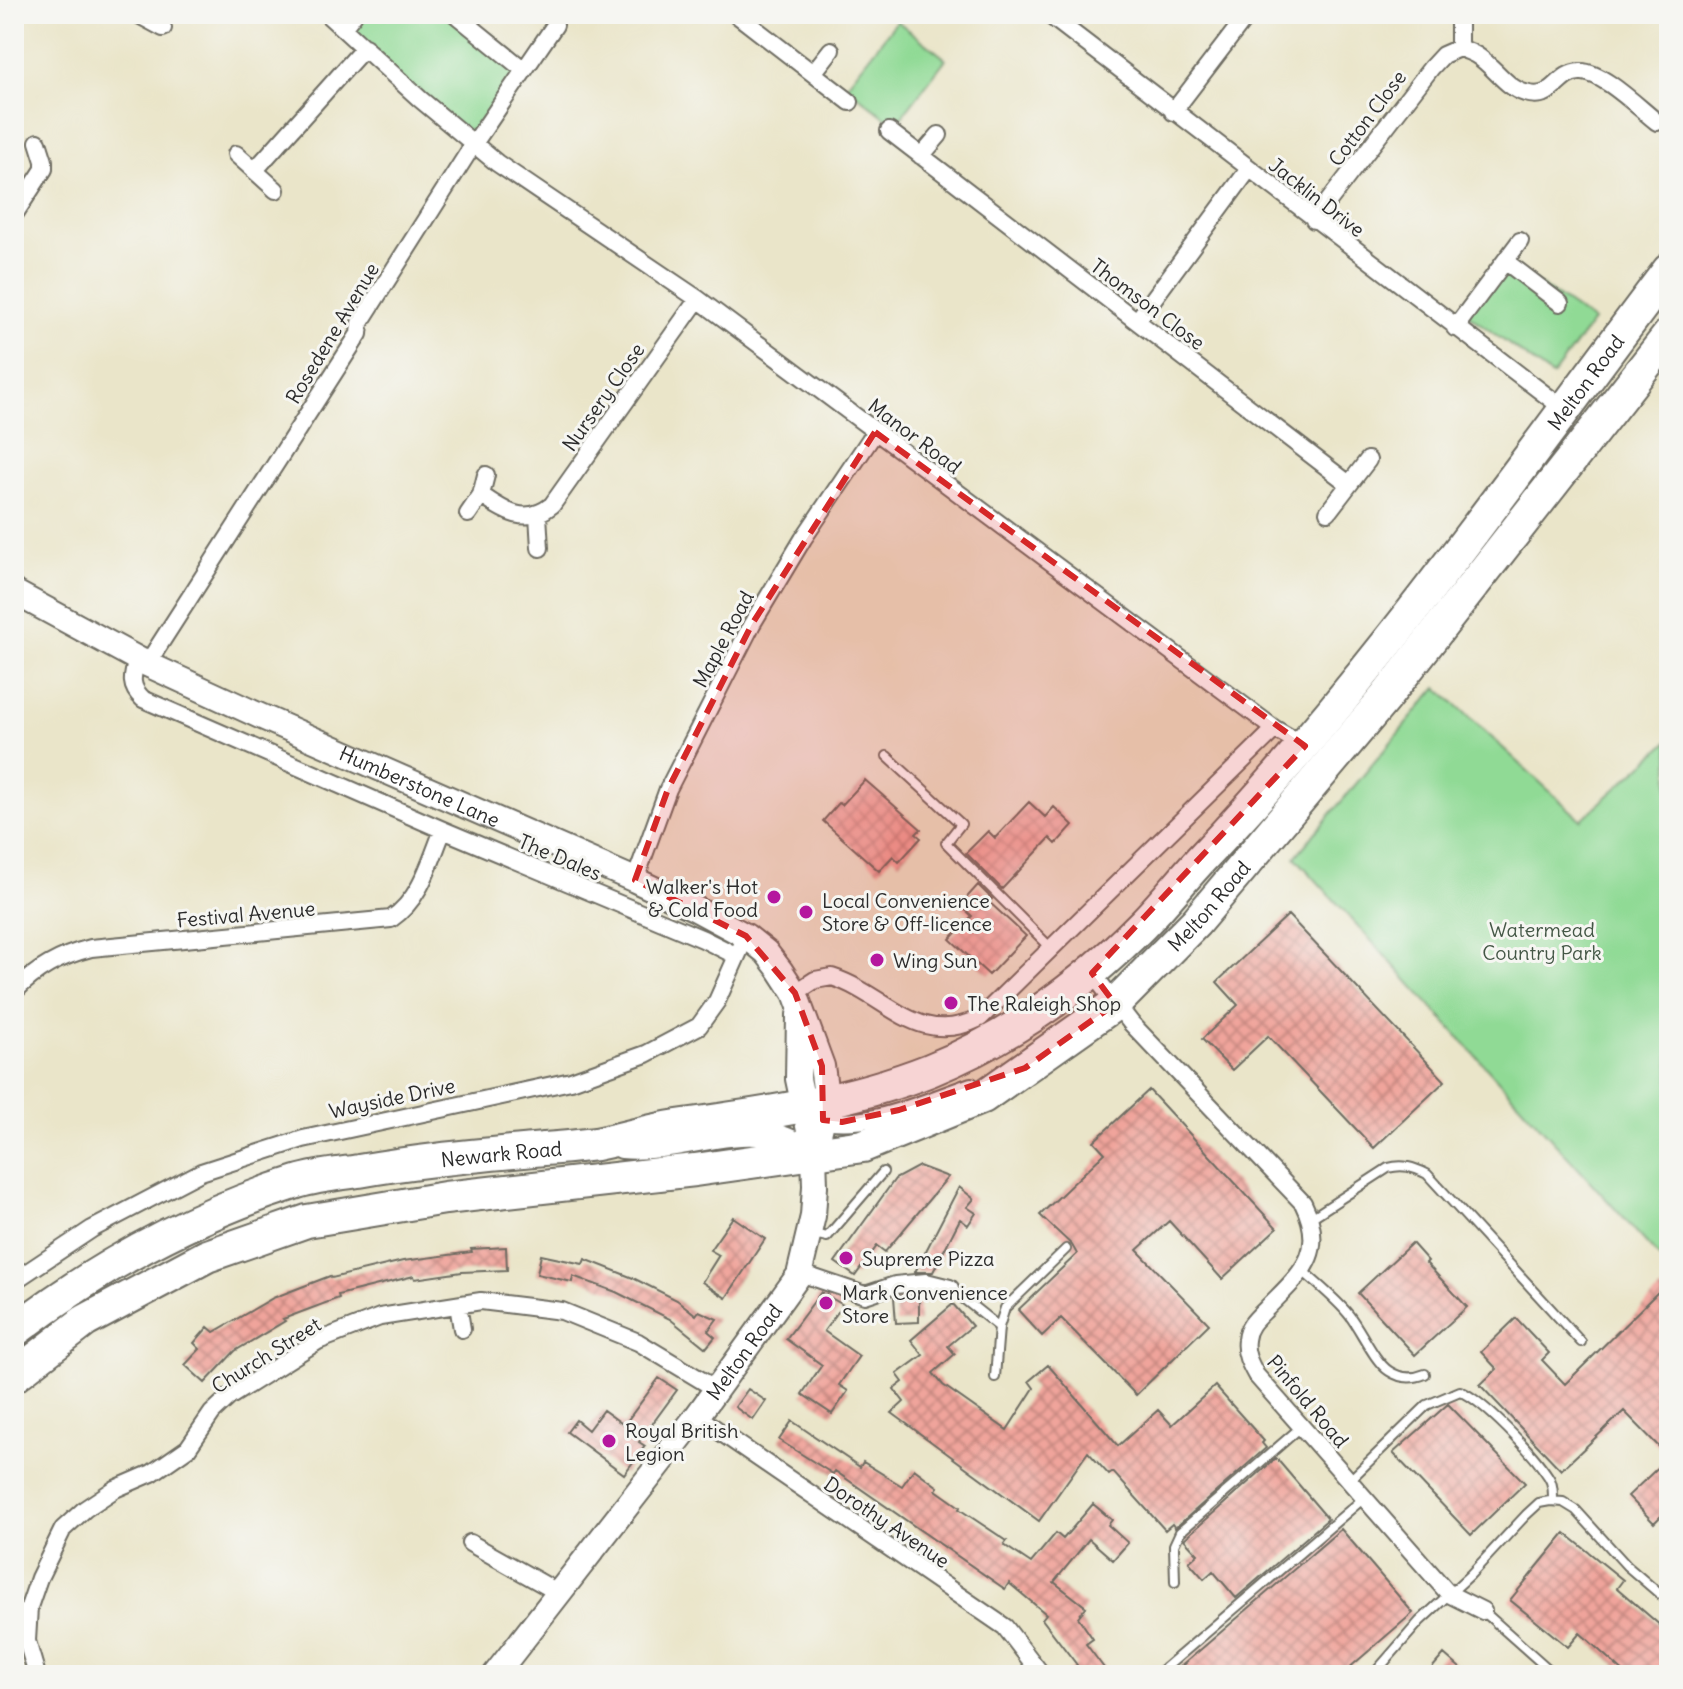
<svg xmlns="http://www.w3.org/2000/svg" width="1683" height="1689" font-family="Delius,sans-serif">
<defs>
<pattern id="building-cross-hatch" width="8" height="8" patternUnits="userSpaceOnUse" patternTransform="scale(2)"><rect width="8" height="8" fill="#f0a49b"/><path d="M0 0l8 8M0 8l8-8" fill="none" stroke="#c3867f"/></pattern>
</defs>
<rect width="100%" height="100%" fill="#f6f6f2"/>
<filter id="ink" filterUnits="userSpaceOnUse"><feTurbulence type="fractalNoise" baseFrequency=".0125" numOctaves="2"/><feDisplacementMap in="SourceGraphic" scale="16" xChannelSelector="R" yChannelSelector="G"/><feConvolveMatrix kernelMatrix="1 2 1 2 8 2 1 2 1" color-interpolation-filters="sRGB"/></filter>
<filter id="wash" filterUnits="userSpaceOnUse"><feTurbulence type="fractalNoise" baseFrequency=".006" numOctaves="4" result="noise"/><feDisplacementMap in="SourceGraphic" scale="32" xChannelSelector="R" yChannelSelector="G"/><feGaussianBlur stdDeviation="1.8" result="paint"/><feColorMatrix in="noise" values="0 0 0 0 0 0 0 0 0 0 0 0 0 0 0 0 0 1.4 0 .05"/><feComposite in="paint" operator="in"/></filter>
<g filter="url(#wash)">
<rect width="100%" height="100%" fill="#eae5c9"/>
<!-- green -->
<path fill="#90da95" stroke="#5e8260" stroke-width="2" d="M354 14H455L524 70 473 145 343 28Z
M897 21 946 59 895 125 846 86Z
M1505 261 1593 321 1552 376 1466 313Z
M1437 687 1581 820 1669 741V1268L1295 857Z"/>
<g id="blocks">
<!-- building -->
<path fill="url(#building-cross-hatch)" d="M865 780 921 829 916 834 921 838 899 862 893 856 879 871 823 821 839 803 842 805Z
M1029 802 1045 817 1054 807 1073 825 1056 844 1050 838 1002 889 966 853 988 831 995 838Z
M978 885 992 899 989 902 1026 936 989 975 950 939 972 916 960 905Z
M1288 915 1445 1081 1374 1148 1268 1036 1232 1070 1202 1039 1238 1005 1217 982Z
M1149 1090 1277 1228 1222 1279 1169 1221 1137 1250 1209 1324 1136 1395 1061 1318 1042 1336 1018 1310 1077 1254 1072 1245 1040 1215 1105 1153 1094 1141Z
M919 1166 948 1177 885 1252 877 1246 855 1276 835 1262 895 1179Z
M959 1187 974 1199 967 1207 976 1213 968 1225 960 1219 933 1272H915Z
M733 1217 765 1239 726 1298 702 1282 719 1255 710 1250Z
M1412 1243 1428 1261 1426 1263 1467 1307 1415 1355 1358 1293Z
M506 1247 507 1270 462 1272 415 1279 414 1276 338 1295 339 1298 283 1319 285 1321 235 1351 205 1383 185 1365 200 1349 194 1343 208 1327 214 1332 273 1298 330 1276 332 1278 403 1261 472 1252 471 1249Z
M541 1255 583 1264 585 1259 633 1278 677 1300 696 1315 699 1311 717 1319 708 1331 715 1337 706 1348 670 1319 616 1292 573 1276 572 1282 537 1274Z
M1661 1289 1669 1298V1457L1624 1411 1561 1470 1480 1385 1497 1369 1481 1352 1516 1318 1549 1353 1542 1360 1565 1384Z
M821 1292 843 1305 824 1331 859 1356 839 1385 848 1391 832 1414 802 1394 822 1365 786 1339Z
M919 1294V1322L896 1323 894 1297Z
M953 1304 972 1326 948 1346 955 1354 933 1373 943 1385 1007 1430 1034 1388 1029 1381 1048 1365 1118 1446 1158 1410 1172 1425 1215 1386 1264 1441 1262 1443 1266 1448 1175 1528 1172 1524 1165 1530 1113 1472 1109 1475 1088 1452 1039 1521 892 1413 904 1402 894 1389 903 1382 897 1374 923 1355 911 1340Z
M659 1378 677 1390 639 1442 645 1446 624 1474 567 1432 576 1420 588 1430 603 1410 624 1425Z
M748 1389 766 1401 753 1420 735 1407Z
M1448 1404 1525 1483 1471 1535 1393 1453Z
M792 1421 860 1467 863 1462 902 1486 914 1469 938 1487 936 1490 960 1507 959 1509 1007 1541 1004 1545 1031 1563 1056 1533 1063 1539 1093 1504 1112 1520 1108 1525 1128 1543 1113 1560 1089 1539 1054 1582 1086 1607 1078 1617 1093 1639 1086 1644 1104 1668 1095 1675H1063L1077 1665 1042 1619 1046 1614 1009 1583 1005 1589 835 1471 833 1474 779 1440Z
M1669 1457V1508L1654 1523 1628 1496Z
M1276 1458 1328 1519 1236 1598 1213 1571 1204 1579 1189 1562 1198 1554 1184 1539Z
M1341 1529 1413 1613 1341 1675H1171Z
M1565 1533 1623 1580 1617 1588 1669 1633V1675H1627L1580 1633 1568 1647 1510 1600Z
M1444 1654 1468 1675H1426Z"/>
</g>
</g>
<g filter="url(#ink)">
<use href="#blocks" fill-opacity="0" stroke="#6e6c62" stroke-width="2"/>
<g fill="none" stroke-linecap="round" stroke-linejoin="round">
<!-- lane casing -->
<g stroke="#6e6c62" stroke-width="12">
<path id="lane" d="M887 756 961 824 946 843 1051 948
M1311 1218 1388 1168C1403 1164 1413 1167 1427 1174L1581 1342
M814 1234 827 1237 883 1172
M1303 1271C1318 1285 1336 1299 1349 1315 1361 1330 1374 1361 1389 1371 1401 1379 1413 1379 1425 1374
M950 1288 999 1327 995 1377
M999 1327 1005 1308 1066 1249
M1350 1480 1427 1405 1460 1391C1484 1401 1533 1453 1548 1476 1553 1483 1553 1492 1553 1501
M1175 1582 1174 1545 1180 1532 1301 1427
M1483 1611 1555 1675
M1157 1675 1364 1498
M1373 1675 1420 1621 1470 1575 1526 1515 1539 1503 1550 1501 1563 1502 1576 1510 1627 1566 1669 1602"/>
</g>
<!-- street casing -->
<g stroke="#6e6c62" stroke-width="20">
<path id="street" d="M137 14 163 28
M327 14 420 99 497 163 698 299 1275 729 1306 747
M455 14 524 70
M736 14 850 102
M1048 14 1564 409
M1455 14 1459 20V48C1465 50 1471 52 1476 55 1493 65 1506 88 1525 93 1555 102 1556 73 1580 72 1601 70 1640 109 1657 122
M343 28 354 14
M813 73 831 50
M1173 112 1248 14
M889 131 1349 484
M236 154 276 190
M921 156 939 135
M255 170 365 47
M14 215 44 169V161L38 142
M1314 220 1431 68 1443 55 1459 48
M1505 261 1560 303
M1137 321 1249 169
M1455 328 1520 241
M481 495C505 512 526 526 552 505L698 299
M1328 512 1368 460
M468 514 481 495 486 475
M538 515 540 548
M137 659C132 677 129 686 143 699L443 830 703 939 737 956
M147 664 359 334 360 323 473 145 555 25
M635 880 668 789 752 624 803 539 875 432
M1092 973 1131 1023 1303 1203C1328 1254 1300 1274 1266 1309 1257 1318 1247 1326 1246 1340 1244 1353 1250 1364 1256 1375L1449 1594 1483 1611
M14 992C36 969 60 956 91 948L391 919C421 899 430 862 443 830
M795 993 815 980 832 977C888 995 917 1049 980 1018L1275 729
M816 1117C858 1134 930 1100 971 1086
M800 1273 865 1295 895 1285 926 1282 950 1288
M14 1281 92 1229 201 1172 303 1139 571 1081 646 1054 699 1026 717 1001 746 936
M458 1305 462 1329
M697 1416 1005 1627 1042 1675
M470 1543 559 1593
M37 1675 27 1641 29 1607 39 1578 63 1529 85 1509 115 1489 152 1473 188 1448 212 1413 229 1397 318 1341 380 1317 481 1301 562 1311 638 1342 716 1389"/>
</g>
<!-- secondary casing -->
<g stroke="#6e6c62" stroke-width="28">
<g id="secondary">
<path id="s1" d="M14 592 147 664 260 716 635 880 694 908 746 936 766 952 780 970 795 993 822 1066 827 1102 814 1154"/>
<path d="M622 1146C670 1151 722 1127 767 1134 784 1137 800 1146 814 1154"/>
<path id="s2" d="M495 1675 697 1416 799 1275 813 1216 815 1186 814 1154 798 1079 799 1015"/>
</g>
</g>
<!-- highway casing -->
<g stroke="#6e6c62" stroke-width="36">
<g id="highway">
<path id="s3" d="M14 1331C99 1266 195 1214 297 1182 317 1176 338 1174 359 1171 420 1160 482 1155 544 1149 561 1148 579 1146 596 1144 623 1139 650 1130 677 1126 763 1114 849 1102 930 1070 1012 1037 1080 988 1142 925 1164 903 1183 878 1205 855 1377 674 1518 469 1669 270"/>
<path id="s4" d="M14 1376 85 1321 207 1256 307 1221 445 1198 695 1170 863 1146 983 1097 1115 1004 1196 922 1384 699 1669 335"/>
</g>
</g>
<!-- lane -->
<use href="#lane" stroke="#fff" stroke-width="8"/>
<!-- street -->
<use href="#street" stroke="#fff" stroke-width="16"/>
<!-- secondary -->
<use href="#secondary" stroke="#fff" stroke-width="24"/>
<!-- highway -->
<use href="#highway" stroke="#fff" stroke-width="32"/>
</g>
</g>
<!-- marked area -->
<path fill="#d62828" fill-opacity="0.2" stroke="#d62828" stroke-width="6" stroke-dasharray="16 10" stroke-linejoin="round" d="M875 432 1305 746 1092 973 1115 1004 1025 1068 899 1110 842 1122 823 1120 822 1066 795 993 746 936 635 880 668 789 752 624Z"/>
<!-- markers -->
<g fill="#b5179e" stroke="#f6f6f2" stroke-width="3">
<circle cx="774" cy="897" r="8"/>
<circle cx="806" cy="912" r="8"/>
<circle cx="877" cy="960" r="8"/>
<circle cx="951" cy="1003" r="8"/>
<circle cx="846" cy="1258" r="8"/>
<circle cx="826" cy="1303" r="8"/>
<circle cx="609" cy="1441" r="8"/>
</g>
<g text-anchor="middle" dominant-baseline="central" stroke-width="6" stroke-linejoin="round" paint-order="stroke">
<!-- street labels -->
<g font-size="20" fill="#2b2b2b" stroke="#f6f6f2">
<text transform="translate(1367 118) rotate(-53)">Cotton Close</text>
<text transform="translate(1317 197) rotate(38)">Jacklin Drive</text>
<text transform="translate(1148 304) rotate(37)">Thomson Close</text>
<text transform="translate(332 333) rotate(-59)">Rosedene Avenue</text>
<text stroke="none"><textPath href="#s3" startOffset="1926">Melton Road</textPath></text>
<text transform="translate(603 397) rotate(-55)">Nursery Close</text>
<text transform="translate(915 436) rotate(37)">Manor Road</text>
<text transform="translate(723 639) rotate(-62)">Maple Road</text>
<text stroke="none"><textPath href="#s1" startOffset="450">Humberstone Lane</textPath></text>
<text transform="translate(560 857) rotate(23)">The Dales</text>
<text stroke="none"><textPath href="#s4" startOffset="1322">Melton Road</textPath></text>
<text transform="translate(246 914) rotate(-5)">Festival Avenue</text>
<text transform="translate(392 1098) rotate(-12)">Wayside Drive</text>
<text stroke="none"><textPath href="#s3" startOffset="528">Newark Road</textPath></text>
<text stroke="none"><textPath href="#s2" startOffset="408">Melton Road</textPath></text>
<text transform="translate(266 1355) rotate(-32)">Church Street</text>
<text transform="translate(1308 1401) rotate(50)">Pinfold Road</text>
<text transform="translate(887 1522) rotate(34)">Dorothy Avenue</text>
</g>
<!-- poi labels -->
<g font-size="20" fill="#2b2b2b" stroke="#f6f6f2" text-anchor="start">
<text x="758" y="886" text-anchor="end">Walker's Hot<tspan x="758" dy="23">&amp; Cold Food</tspan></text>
<text x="822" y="900">Local Convenience<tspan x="822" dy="23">Store &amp; Off-licence</tspan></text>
<text x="893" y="960">Wing Sun</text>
<text x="967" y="1003">The Raleigh Shop</text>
<text x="862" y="1258">Supreme Pizza</text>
<text x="842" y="1292">Mark Convenience<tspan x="842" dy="23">Store</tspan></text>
<text x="625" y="1430">Royal British<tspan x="625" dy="23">Legion</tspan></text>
</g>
<!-- park labels -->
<g font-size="20" fill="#445746" stroke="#f6f6f2">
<text x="1542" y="929">Watermead<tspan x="1542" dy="23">Country Park</tspan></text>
</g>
</g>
<!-- margin -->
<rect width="1683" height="1689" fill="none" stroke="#f6f6f2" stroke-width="48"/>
</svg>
